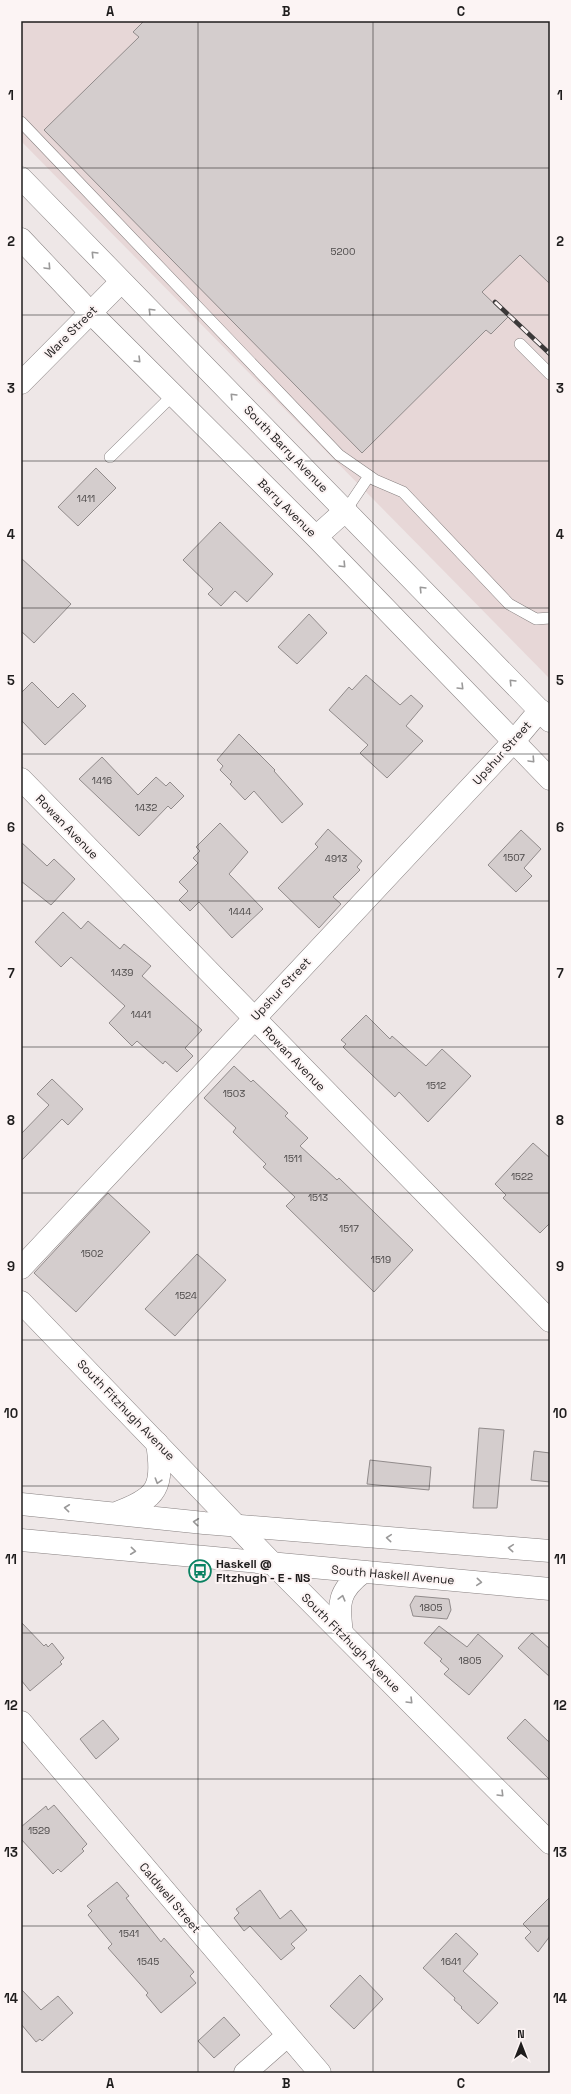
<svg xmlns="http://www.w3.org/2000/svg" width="571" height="2094" font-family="'Space Grotesk',sans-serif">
<rect width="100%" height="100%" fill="#eee7e7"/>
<!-- built -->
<path fill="#e7d7d7" d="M21 21H550V679L21 141Z"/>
<!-- building -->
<path fill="#d4cdcd" stroke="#918b8b" d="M144 21H550V284L520 255 482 292 508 317 491 334 486 330 362 453 44 130 139 37 133 32Z
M96 468 116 488 78 526 58 507Z
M220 522 273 574 247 602 235 591 221 606 208 594 213 589 183 560Z
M21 558 71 604 34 643 21 631Z
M309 614 327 633 297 664 278 647Z
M366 675 400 705 411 695 423 706 406 726 423 741 387 778 360 753 368 745 329 710 349 687 352 690Z
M32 682 58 708 73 693 86 706 45 745 21 720V693Z
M239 734 275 770 274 771 303 804 282 823 254 791 245 800 230 784 232 782 220 770 223 766 217 760Z
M102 757 138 795 156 777 166 786 170 782 184 796 171 809 168 806 139 836 79 779Z
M220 823 248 852 229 874 263 909 232 938 199 902 190 911 179 900 188 891 179 882 198 863 193 858 200 851 196 847Z
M328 829 362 861 357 867 360 870 333 897 341 904 319 928 278 888 318 847 315 844Z
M521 830 541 849 524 868 532 876 516 892 488 865Z
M21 842 47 866 54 859 75 879 51 905 21 881Z
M63 912 81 929 88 921 120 949 124 944 151 966 142 976 202 1030 185 1048 193 1056 177 1072 165 1061 163 1064 137 1041 132 1046 109 1023 125 1006 71 957 61 967 35 942Z
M366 1015 390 1039 392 1036 426 1066 442 1049 471 1076 428 1122 399 1092 395 1097 343 1047 346 1044 341 1040Z
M234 1066 251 1082 253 1080 288 1113 285 1116 308 1138 300 1146 337 1180 339 1178 413 1250 374 1292 286 1206 295 1197 263 1167 266 1164 233 1132 236 1128 204 1098Z
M52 1079 83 1109 68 1125 62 1119 21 1161V1134L49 1105 37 1094Z
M533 1143 550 1158V1223L540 1233 503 1198 506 1195 495 1184Z
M108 1193 150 1232 76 1312 34 1273Z
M197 1254 226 1280 175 1336 145 1309Z
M479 1428 504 1430 497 1508H473Z
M534 1451 550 1453V1482L531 1480Z
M370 1460 431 1467 429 1490 367 1484Z
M415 1596 449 1599 451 1610 447 1619 413 1616 410 1605Z
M21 1622 44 1646 46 1644 48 1647 52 1643 64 1658 60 1662 62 1664 30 1691 21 1680Z
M439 1626 467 1647 478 1634 503 1656 469 1695 444 1674 449 1669 440 1661 442 1659 424 1643Z
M532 1633 550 1649V1677L518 1648Z
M525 1719 550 1743V1780L507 1738Z
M103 1720 119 1739 96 1759 80 1739Z
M54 1805 87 1844 82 1849 84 1851 61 1872 58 1869 53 1874 21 1839V1827L46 1806 48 1810Z
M117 1882 129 1896 126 1898 161 1942 164 1938 194 1972 190 1976 196 1983 161 2013 146 1995 148 1993 108 1948 112 1944 88 1915 92 1911 87 1906Z
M260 1890 280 1919 291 1910 307 1930 291 1944 295 1948 281 1960 250 1926 244 1931 234 1918 239 1913 236 1909Z
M550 1897V1936L538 1952 525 1938 531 1932 523 1924Z
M456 1933 478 1954 463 1971 498 2003 478 2024 461 2008 462 2007 454 2000 455 1998 423 1968Z
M360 1975 383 1999 354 2029 330 2006Z
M21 1989 41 2010 58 1996 73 2013 42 2041 40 2039 36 2042 21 2024Z
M224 2017 240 2035 214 2058 198 2041Z"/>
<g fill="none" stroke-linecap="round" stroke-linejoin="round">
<!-- service casing -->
<g stroke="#878080" stroke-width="12">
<path id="service" d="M21 122 339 455 375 480 403 492 509 604 536 619 550 618
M520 344 550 374
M110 457 173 395
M346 510 369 476"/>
</g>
<!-- minor casing -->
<g stroke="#878080" stroke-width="23">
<path id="minor" d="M21 383 121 282
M21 779 550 1321
M21 1268 514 741 540 710
M21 1302 273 1564 550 1843
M21 1722 320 2073
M245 2073 287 2036"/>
</g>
<!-- secondary casing -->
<g stroke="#878080" stroke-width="23">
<path id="secondary" d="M21 178 550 721
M21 239 90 312 316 537 550 779
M316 537 346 510
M21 1504 204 1523 550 1551
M116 1513C158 1498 164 1487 157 1443
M21 1540 550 1589
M342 1633C338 1603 338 1591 363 1572"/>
</g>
<!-- service -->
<use href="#service" stroke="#fff" stroke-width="11"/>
<!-- minor -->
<use href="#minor" stroke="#fff" stroke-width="22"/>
<!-- secondary -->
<use href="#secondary" stroke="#fff" stroke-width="22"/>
<!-- rail casing -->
<g stroke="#3b3939" stroke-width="4.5">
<path id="rail" d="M495 302 550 354"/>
</g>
<!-- rail -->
<use href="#rail" stroke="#fcf4f4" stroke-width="3" stroke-dasharray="9" stroke-linecap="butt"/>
</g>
<!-- one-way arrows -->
<defs><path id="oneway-chevron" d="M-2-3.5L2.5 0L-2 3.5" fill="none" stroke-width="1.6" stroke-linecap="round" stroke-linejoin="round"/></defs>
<g stroke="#9a9999">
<use href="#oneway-chevron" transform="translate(94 254) rotate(-134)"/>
<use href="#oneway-chevron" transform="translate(48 267) rotate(47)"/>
<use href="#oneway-chevron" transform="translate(151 311) rotate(-135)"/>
<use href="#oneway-chevron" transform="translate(138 360) rotate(45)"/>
<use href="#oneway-chevron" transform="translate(233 396) rotate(-134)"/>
<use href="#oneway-chevron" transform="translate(343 565) rotate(46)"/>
<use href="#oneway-chevron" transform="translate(422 589) rotate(-134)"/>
<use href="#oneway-chevron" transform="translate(512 682) rotate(-134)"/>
<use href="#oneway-chevron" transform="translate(461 687) rotate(45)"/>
<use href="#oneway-chevron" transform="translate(532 760) rotate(47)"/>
<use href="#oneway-chevron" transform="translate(158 1481) rotate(107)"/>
<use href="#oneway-chevron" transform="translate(67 1508) rotate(-174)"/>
<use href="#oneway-chevron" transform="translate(196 1522) rotate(-174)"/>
<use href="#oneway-chevron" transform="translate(389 1538) rotate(-175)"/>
<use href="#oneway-chevron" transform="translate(511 1548) rotate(-175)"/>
<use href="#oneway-chevron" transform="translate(133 1551) rotate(6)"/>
<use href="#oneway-chevron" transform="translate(479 1582) rotate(5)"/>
<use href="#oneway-chevron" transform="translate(342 1598) rotate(-75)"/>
<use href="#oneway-chevron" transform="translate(410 1701) rotate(45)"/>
<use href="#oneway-chevron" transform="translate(501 1794) rotate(45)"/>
</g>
<!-- grid -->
<path fill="none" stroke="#1f1d1d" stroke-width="1" stroke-opacity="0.55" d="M198 21V2073M373 21V2073M21 168H550M21 315H550M21 461H550M21 608H550M21 754H550M21 901H550M21 1047H550M21 1193H550M21 1340H550M21 1486H550M21 1633H550M21 1779H550M21 1926H550"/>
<!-- icons -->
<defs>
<g id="bus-ring" transform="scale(1.15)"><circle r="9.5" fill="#fcf4f4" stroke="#0a8262" stroke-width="1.5"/><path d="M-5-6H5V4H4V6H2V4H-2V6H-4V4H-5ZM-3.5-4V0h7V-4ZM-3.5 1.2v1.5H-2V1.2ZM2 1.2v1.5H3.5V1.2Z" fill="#0a8262"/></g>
</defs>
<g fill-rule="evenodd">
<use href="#bus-ring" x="200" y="1571"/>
</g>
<g text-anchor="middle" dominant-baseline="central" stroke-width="4" stroke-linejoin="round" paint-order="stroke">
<!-- number labels -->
<g font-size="10" fill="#4c4949">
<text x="343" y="251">5200</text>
<text x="86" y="498">1411</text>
<text x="102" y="780">1416</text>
<text x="146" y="807">1432</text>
<text x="514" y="857">1507</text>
<text x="336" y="858">4913</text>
<text x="240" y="911">1444</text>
<text x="122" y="972">1439</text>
<text x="141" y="1014">1441</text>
<text x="436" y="1085">1512</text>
<text x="234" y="1093">1503</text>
<text x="293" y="1158">1511</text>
<text x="522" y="1176">1522</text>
<text x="318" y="1197">1513</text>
<text x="349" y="1228">1517</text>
<text x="92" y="1253">1502</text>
<text x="381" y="1259">1519</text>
<text x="186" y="1295">1524</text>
<text x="431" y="1607">1805</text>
<text x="470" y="1660">1805</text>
<text x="39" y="1830">1529</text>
<text x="129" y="1933">1541</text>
<text x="148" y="1961">1545</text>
<text x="451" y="1961">1641</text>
</g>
<!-- street labels -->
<g font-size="12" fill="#1f1d1d" stroke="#fcf4f4">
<text transform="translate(71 332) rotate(-45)">Ware Street</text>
<text transform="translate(286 449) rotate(46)">South Barry Avenue</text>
<text transform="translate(287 508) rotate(45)">Barry Avenue</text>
<text transform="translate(502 753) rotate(-48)">Upshur Street</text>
<text transform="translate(67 827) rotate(46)">Rowan Avenue</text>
<text transform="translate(281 989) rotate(-47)">Upshur Street</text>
<text transform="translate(294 1059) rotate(46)">Rowan Avenue</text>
<text transform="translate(126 1410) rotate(46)">South Fitzhugh Avenue</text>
<text transform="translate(393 1575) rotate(5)">South Haskell Avenue</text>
<text transform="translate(351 1643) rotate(45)">South Fitzhugh Avenue</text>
<text transform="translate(170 1898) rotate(50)">Caldwell Street</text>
</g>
<!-- poi labels -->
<g font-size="12" font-weight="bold" fill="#1f1d1d" stroke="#fcf4f4" text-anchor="start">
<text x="216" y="1564">Haskell @<tspan x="216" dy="14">Fitzhugh - E - NS</tspan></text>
</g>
</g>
<!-- border -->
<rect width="571" height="2094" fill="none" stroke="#fcf4f4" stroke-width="44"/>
<!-- north arrow -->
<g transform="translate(521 2044)" stroke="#fcf4f4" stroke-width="3" paint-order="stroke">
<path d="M0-3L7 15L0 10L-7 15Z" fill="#1f1d1d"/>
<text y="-6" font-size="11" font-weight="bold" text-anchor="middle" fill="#1f1d1d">N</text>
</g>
<rect x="22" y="22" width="527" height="2050" fill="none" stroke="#1f1d1d" stroke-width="1.5"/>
<g font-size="13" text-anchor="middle" font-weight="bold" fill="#1f1d1d">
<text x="110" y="16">A</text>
<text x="286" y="16">B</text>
<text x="461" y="16">C</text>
<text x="11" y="100">1</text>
<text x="560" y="100">1</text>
<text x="11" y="246">2</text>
<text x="560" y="246">2</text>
<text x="11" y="393">3</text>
<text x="560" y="393">3</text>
<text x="11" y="539">4</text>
<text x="560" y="539">4</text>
<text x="11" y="685">5</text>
<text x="560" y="685">5</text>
<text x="11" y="832">6</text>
<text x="560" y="832">6</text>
<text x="11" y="978">7</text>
<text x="560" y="978">7</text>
<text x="11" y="1125">8</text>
<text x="560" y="1125">8</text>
<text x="11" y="1271">9</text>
<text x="560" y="1271">9</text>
<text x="11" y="1418">10</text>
<text x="560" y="1418">10</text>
<text x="11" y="1564">11</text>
<text x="560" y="1564">11</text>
<text x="11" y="1710">12</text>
<text x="560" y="1710">12</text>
<text x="11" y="1857">13</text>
<text x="560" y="1857">13</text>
<text x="11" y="2003">14</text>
<text x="560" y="2003">14</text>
<text x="110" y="2088">A</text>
<text x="286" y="2088">B</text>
<text x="461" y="2088">C</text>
</g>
</svg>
